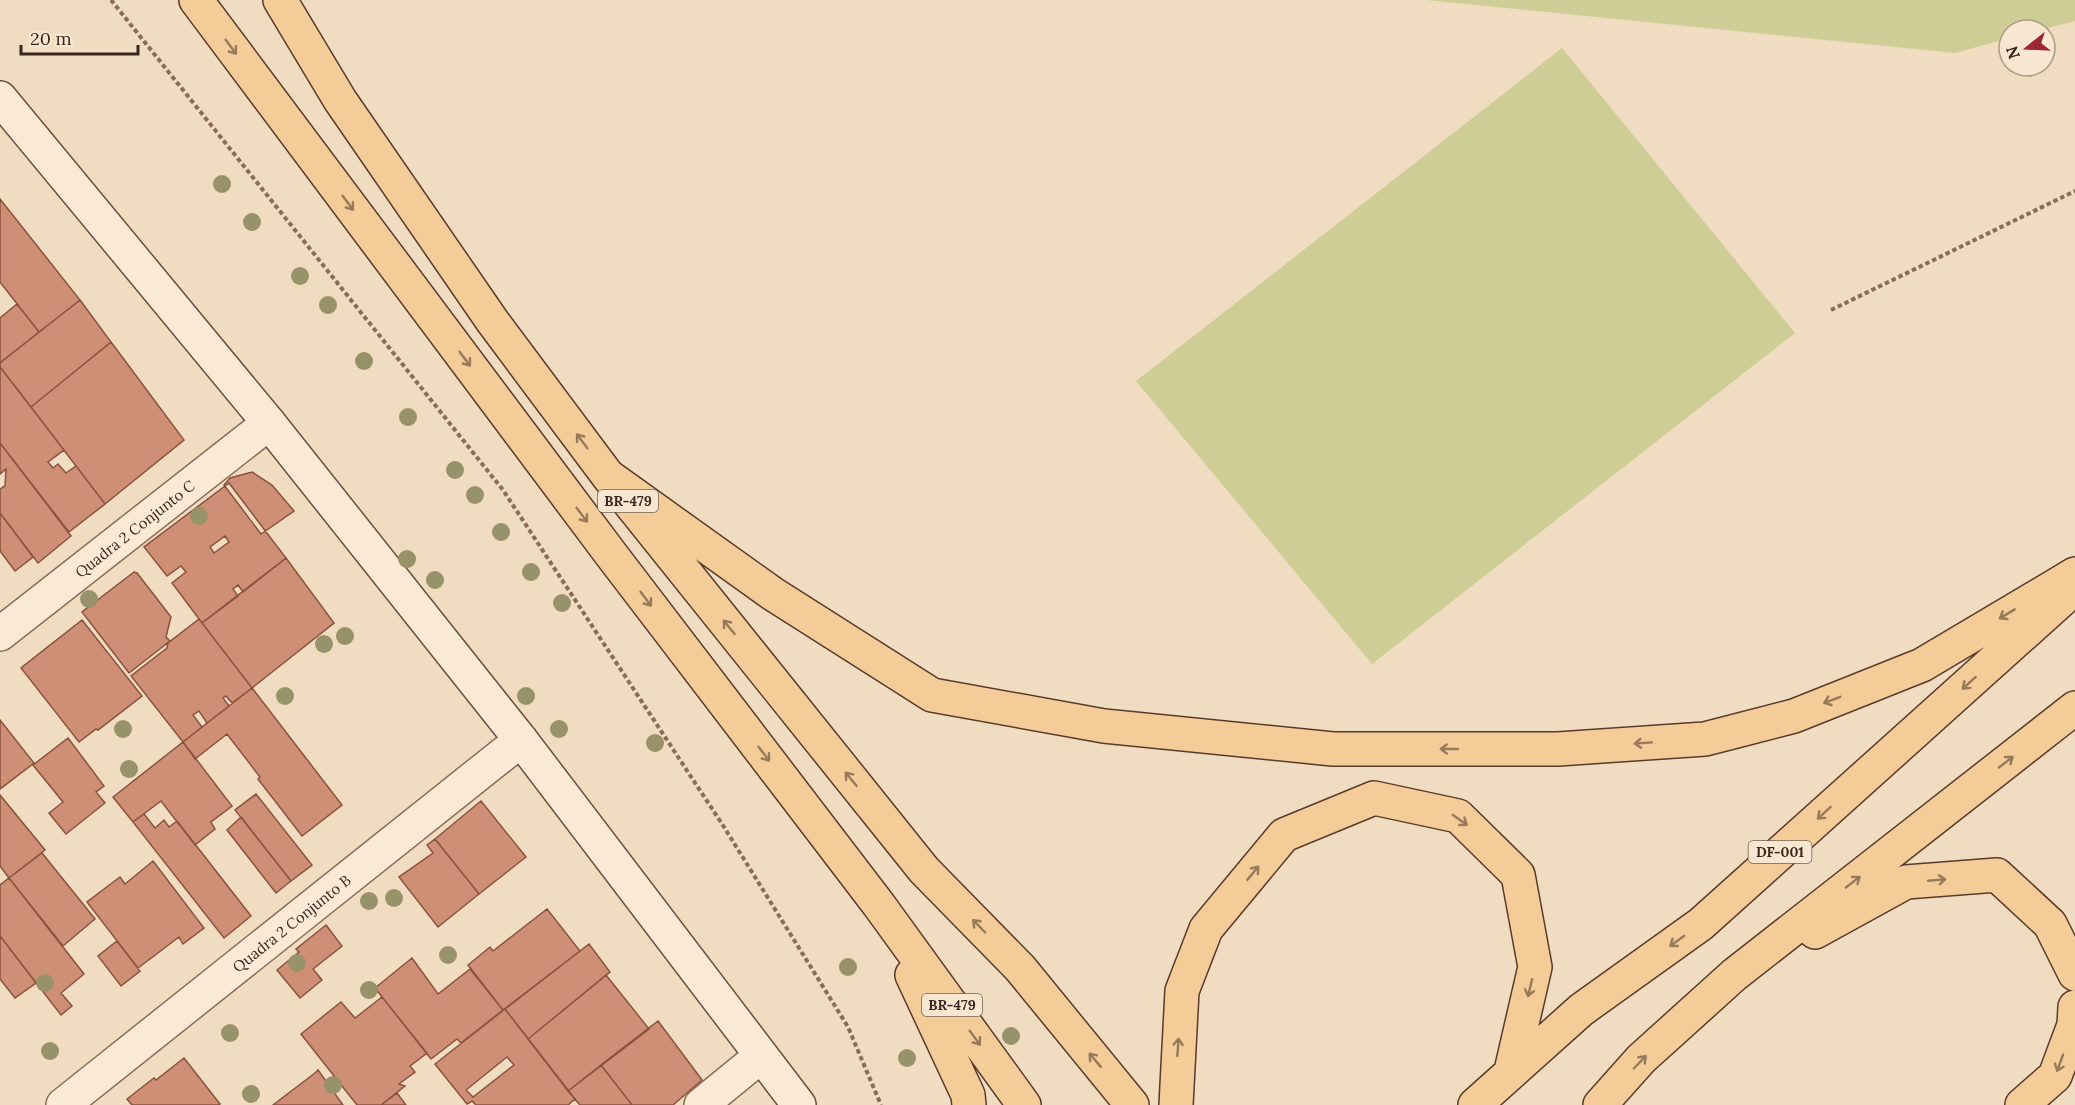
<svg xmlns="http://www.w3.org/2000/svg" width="2075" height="1105" font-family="Lora,serif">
<rect width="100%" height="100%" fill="#f0dcc1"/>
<!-- green -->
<path fill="#cecd95" d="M1426 0H2075V21L2040 30H2009V38L1955 53Z
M1562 48 1795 333 1372 664 1136 381Z"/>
<!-- building -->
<path fill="#cf8f76" stroke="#8a523d" stroke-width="1.5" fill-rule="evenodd" d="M0 199 80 300 39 332 0 282Z
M80 300 111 342 31 407 0 367V363Z
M17 304 39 332 0 363V318Z
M111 342 184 440 105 504 31 407Z
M0 367 64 450 48 462 53 468 58 464 66 473 76 466 105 504 69 532 0 443Z
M0 443 71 536 38 563 0 513V489L5 486 6 469 0 474Z
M252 472 272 485 294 511 261 534 224 485 230 478Z
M229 483 286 558 243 592 238 585 233 589 238 596 202 623 172 583 186 572 181 566 167 576 144 547ZM225 536 229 542 214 553 210 547Z
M0 513 33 557 15 571 0 551Z
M286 558 334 623 252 688 202 623Z
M134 572 137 573 171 617 166 637 170 641 129 673 82 612Z
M199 619 252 688 232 703 226 696 223 698 229 706 207 723 199 711 193 715 202 727 183 742 131 676 167 648 168 643Z
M82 620 142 696 98 730 96 729 79 742 21 668Z
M252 688 342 805 302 836 258 779 260 777 227 734 195 759 183 742Z
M0 720 34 763 0 789Z
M68 738 104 786 96 792 105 803 66 834 49 813 63 802 33 765Z
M183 742 232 806 211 822 215 829 195 845 161 801 133 822 113 797Z
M256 794 312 865 291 881 235 810Z
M0 795 45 850 9 878 0 866Z
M481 801 526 857 479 894 435 839Z
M144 814 155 828 164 820 169 827 177 821 251 916 224 938 133 822Z
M241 817 291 881 276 893 227 830Z
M435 839 479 894 438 927 399 877 433 853 427 845Z
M42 853 95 919 63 946 9 878Z
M153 861 204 928 183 944 179 937 138 968 87 902 120 877 125 884Z
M9 878 84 974 61 993 72 1006 61 1015 0 936V885Z
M547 909 580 951 503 1010 468 965 490 947 493 951Z
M326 925 342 946 313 969 322 980 300 998 277 970 299 952 296 949Z
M0 936 36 983 15 998 0 979Z
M117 941 140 971 121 986 98 956Z
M589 944 610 972 528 1039 505 1009Z
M412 958 438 994 470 969 503 1010 461 1043 457 1039 431 1059 375 988Z
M606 975 649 1029 568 1091 528 1039Z
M382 997 427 1053 410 1066 415 1072 399 1084 405 1086 381 1105H357L301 1034 341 1002 355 1018Z
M505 1009 575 1099 568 1105H476L472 1101 467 1104 435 1064ZM507 1057 514 1065 473 1097 466 1090Z
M658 1021 702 1080 673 1105H632L601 1065Z
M184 1058 220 1104 218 1105H132L127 1099 154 1078 156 1080Z
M601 1065 632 1105H580L568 1091Z
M318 1070 343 1105H273L315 1073Z
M397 1093 406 1105H381Z"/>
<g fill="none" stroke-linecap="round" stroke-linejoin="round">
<!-- street casing -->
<g stroke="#8a6c58" stroke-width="36">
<g id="street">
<path id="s1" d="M0 634 269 423"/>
<path id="s2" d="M63 1105 521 740"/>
<path d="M701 1105 761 1056"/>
</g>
</g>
<!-- secondary casing -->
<g stroke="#6c4d3b" stroke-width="36">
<path id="secondary" d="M0 98 269 423 521 740 799 1105"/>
</g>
<!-- primary casing -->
<g stroke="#583b2d" stroke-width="36">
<path id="primary" d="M196 0 610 553 879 905 1024 1105
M280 0 340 100 493 322 608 476 924 870 1020 968 1132 1105
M608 476 773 594 932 695 1104 726 1333 749H1558L1705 739 1794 716 1922 665 2075 574
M1815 932 1906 882 1997 875 2050 924 2075 974
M912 975 968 1095 969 1105
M1176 1105 1182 991 1206 929 1284 835 1374 798 1458 816 1518 875 1535 967 1511 1071
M1475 1105 1581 1010 1701 924 2067 595
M1600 1105 1641 1059 1734 975 2075 708
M2022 1105 2055 1076 2074 1025 2075 1007"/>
</g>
<!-- path -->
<path stroke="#8a6c58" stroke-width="4" stroke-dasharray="4.5 3" stroke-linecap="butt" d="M111 0 503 490 724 827 848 1027 881 1105
M1831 310 2075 191"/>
<!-- street -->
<use href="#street" stroke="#faead5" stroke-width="33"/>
<!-- secondary -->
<use href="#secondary" stroke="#faead5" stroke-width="33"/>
<!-- primary -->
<use href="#primary" stroke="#f4cc98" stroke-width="33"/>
</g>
<!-- trees -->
<g fill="#98926a">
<circle cx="222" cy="184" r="9"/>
<circle cx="252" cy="222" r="9"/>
<circle cx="300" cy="276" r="9"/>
<circle cx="328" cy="305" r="9"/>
<circle cx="364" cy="361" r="9"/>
<circle cx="408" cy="417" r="9"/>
<circle cx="455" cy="470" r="9"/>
<circle cx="475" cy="495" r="9"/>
<circle cx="199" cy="516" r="9"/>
<circle cx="501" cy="532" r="9"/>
<circle cx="407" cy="559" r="9"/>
<circle cx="531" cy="572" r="9"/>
<circle cx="435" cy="580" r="9"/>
<circle cx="89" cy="599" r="9"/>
<circle cx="562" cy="603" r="9"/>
<circle cx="345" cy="636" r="9"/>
<circle cx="324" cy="644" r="9"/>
<circle cx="285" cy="696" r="9"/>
<circle cx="526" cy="696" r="9"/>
<circle cx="123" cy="729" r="9"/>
<circle cx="559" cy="729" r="9"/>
<circle cx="655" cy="743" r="9"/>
<circle cx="129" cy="769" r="9"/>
<circle cx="394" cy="898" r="9"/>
<circle cx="369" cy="901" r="9"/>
<circle cx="448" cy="955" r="9"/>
<circle cx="297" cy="963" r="9"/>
<circle cx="848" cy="967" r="9"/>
<circle cx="45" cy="983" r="9"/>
<circle cx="369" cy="990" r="9"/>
<circle cx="230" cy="1033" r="9"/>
<circle cx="1011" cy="1036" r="9"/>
<circle cx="50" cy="1051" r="9"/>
<circle cx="907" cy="1058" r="9"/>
<circle cx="333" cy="1085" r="9"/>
<circle cx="251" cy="1094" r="9"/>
</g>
<!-- one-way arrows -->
<defs><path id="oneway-shaft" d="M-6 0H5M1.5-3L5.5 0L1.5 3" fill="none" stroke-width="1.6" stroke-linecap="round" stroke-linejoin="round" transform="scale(1.5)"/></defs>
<g stroke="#967a5a">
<use href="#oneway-shaft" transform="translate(231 47) rotate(53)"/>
<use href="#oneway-shaft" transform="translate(348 203) rotate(53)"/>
<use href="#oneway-shaft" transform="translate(465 359) rotate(53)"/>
<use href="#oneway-shaft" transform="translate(582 441) rotate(-127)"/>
<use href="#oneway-shaft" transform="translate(582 515) rotate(53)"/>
<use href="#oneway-shaft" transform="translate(646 599) rotate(53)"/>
<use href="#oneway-shaft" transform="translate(2007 614) rotate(149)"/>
<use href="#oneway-shaft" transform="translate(729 627) rotate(-129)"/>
<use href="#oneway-shaft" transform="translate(1969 683) rotate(138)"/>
<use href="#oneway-shaft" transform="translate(1832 700) rotate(159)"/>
<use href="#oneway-shaft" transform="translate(1643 743) rotate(176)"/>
<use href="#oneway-shaft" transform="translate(1449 749) rotate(180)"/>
<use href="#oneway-shaft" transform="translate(764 754) rotate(53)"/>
<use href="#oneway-shaft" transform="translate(2006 762) rotate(-38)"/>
<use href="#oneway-shaft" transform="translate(851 779) rotate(-129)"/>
<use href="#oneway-shaft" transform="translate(1824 813) rotate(138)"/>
<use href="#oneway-shaft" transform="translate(1460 820) rotate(35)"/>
<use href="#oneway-shaft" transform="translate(1253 873) rotate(-50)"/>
<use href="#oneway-shaft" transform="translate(1937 880) rotate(-5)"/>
<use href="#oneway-shaft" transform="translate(1853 882) rotate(-38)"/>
<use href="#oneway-shaft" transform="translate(979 926) rotate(-134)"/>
<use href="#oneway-shaft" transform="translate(1677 941) rotate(144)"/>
<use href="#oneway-shaft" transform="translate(1530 988) rotate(103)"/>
<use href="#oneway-shaft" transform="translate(975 1038) rotate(54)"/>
<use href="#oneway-shaft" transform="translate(1178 1047) rotate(-86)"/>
<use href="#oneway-shaft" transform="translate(1095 1060) rotate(-130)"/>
<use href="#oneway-shaft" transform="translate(1640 1062) rotate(-46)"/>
<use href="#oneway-shaft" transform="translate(2060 1063) rotate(110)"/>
</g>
<g text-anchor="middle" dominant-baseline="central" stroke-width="6" stroke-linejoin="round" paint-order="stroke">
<!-- shield labels -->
<g fill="#f7e7d1" stroke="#726153" stroke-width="1.5">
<rect x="598" y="490" width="60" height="22" rx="4.5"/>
<rect x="1748.5" y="841" width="63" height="22" rx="4.5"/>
<rect x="922" y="994" width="60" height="22" rx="4.5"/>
</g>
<g font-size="14" font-weight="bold" fill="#39271d">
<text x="628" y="501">BR-479</text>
<text x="1780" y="852">DF-001</text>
<text x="952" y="1005">BR-479</text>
</g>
<!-- street labels -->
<g font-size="15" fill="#39271d" stroke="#f7e7d1">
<text stroke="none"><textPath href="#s1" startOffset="171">Quadra 2 Conjunto C</textPath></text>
<text stroke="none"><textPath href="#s2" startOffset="292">Quadra 2 Conjunto B</textPath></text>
</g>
</g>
<!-- north arrow -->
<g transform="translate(2027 48) rotate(252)"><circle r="28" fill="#f7e7d1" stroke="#ab9a89" stroke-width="1.5"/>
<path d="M0-4.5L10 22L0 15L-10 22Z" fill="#9b2636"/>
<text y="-9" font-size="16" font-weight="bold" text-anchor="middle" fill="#39271d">N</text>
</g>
<!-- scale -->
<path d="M21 45v9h117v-9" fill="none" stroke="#39271d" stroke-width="3"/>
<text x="30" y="45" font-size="18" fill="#39271d" stroke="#f7e7d1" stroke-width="4.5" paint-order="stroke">20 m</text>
</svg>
